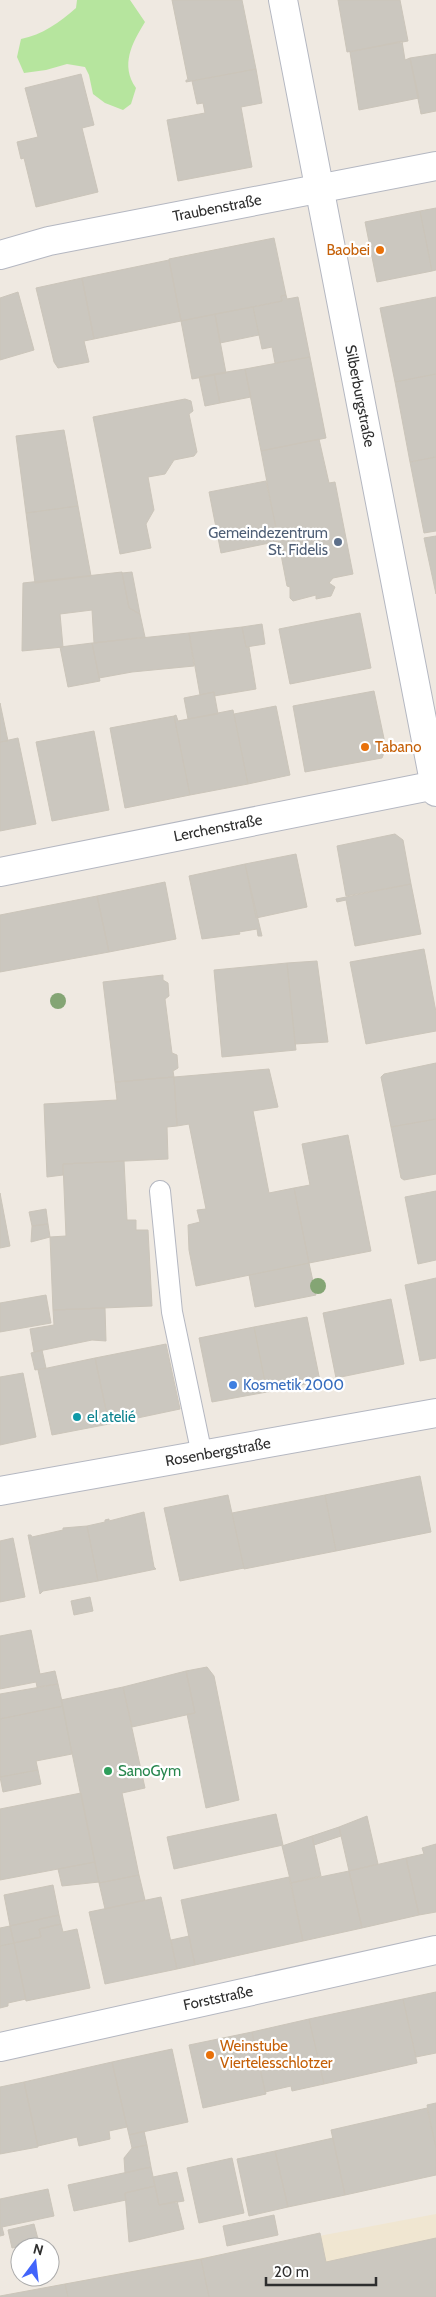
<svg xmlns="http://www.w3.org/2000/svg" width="436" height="2297" font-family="Cabin,sans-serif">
<rect width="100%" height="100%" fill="#efe9e1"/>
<!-- education -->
<path fill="#f0e6d1" d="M436 2214V2297H0V2296Z"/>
<!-- green -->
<path fill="#b6e59e" d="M77 0H130L145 22C132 43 120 65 136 88L131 104 123 110 105 103 93 94 89 75 85 67 67 64 46 70 24 73 17 57 21 39C42 35 60 22 76 8Z"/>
<!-- building -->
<path fill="#cbc7bf" stroke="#cbc5ba" d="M172 0H242L256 69 186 82V80H188Z
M338 0H400L408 41 347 52Z
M402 41 405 60 410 58 419 98 359 110 350 52Z
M436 54V111L421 114 410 58Z
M256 69 262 103 241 107 252 167 178 181 167 120 205 113 203 103 197 104 192 81Z
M81 74 94 125 82 128 98 192 36 207 24 158 21 159 17 142 38 137 25 88Z
M436 208V270L432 271 420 211Z
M420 211 432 271 377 282 365 222Z
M274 238 286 295 281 296 282 301 181 321 169 259Z
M169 260 181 321 94 339 82 278Z
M82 278 94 339 84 341 89 362 58 368 54 362 36 288Z
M18 292 34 350 0 360V298Z
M286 295 287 299 298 297 310 357 275 363 272 347 262 349 253 307 282 301 281 296Z
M436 297V374L395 382 380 308Z
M253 307 259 335 220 343 215 314Z
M215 314 226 373 192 379 181 321Z
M310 357 326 438 261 451 245 369Z
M245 369 251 397 220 403 214 374Z
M214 374 220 403 205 406 199 377Z
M436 374V457L410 462 395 382Z
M185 399 191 401 193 411 189 414 197 452 194 456 174 460 165 474 148 477 154 510 146 524 151 548 120 554 93 417Z
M64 430 78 506 26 513 16 436Z
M319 439 329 483 335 482 353 574 333 578 329 583 335 587 331 596 316 599V595L293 601 290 598V587L287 586 261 451Z
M436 457V531L424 533 410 462Z
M266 481 279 541 221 553 209 492Z
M78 506 91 576 35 583 26 513Z
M436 536V594L424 538Z
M122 572 129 608 140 614 145 637 94 643 92 610 60 614 63 647 22 651 23 583Z
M132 572 140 614 129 608 122 573Z
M360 613 371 668 290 684 279 629Z
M262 624 265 644 246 647 242 627Z
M242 627 246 647H249L256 689 214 696V692L200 695 189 633Z
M189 633 194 666 132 672 99 678 92 643Z
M92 643 100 681 68 687 60 647Z
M374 691 386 748 382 758 305 772 293 706Z
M214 692 218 714 188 719 184 698Z
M0 703 8 741 0 742Z
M276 706 290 775 248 784 234 714Z
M233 710 248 784 190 795 174 716 176 715 178 721Z
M174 716 190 795 125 808 110 728Z
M94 731 109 810 52 821 36 742Z
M18 738 36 824 0 831V742Z
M395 834 403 840 411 884 346 896 337 846Z
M296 854 307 907 256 918 245 864Z
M245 864 262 936H258L257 929 239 932 240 934 202 939 189 876Z
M165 882 176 939 109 952 97 896Z
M411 884 421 934 355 946 346 900 337 902 336 899Z
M97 896 109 952 0 972V915Z
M424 949 436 1012V1031L366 1044 350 962Z
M317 961 328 1042 295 1044 287 963Z
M287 963 296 1050 222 1057 214 970Z
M163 975V980L168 983 169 996 165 999 172 1053 177 1055 178 1068 173 1071 174 1077 115 1082 103 982Z
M436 1063V1119L391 1127 381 1077 384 1074Z
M269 1069 278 1107 253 1111 269 1193 294 1188 309 1263 196 1286 189 1250 188 1225 200 1222 197 1210 206 1209 189 1124 177 1126 174 1077Z
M174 1077 177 1126 167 1127 168 1159 63 1164V1175L47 1177 44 1104 117 1100 115 1082Z
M436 1119V1174L404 1180 401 1178 391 1127Z
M348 1135 371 1251 309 1263 294 1188 310 1185 302 1144Z
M124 1161 127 1220H136V1230H148L152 1306 53 1310 50 1237 66 1236 63 1164Z
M436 1191V1260L418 1264 405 1197Z
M0 1193 10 1246 0 1248Z
M46 1209 48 1224 32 1226 29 1212Z
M48 1224 50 1237 31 1242 32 1226Z
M309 1263 316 1295 255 1307 249 1275Z
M436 1278V1358L420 1361 405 1285Z
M46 1295 51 1323 0 1332V1303Z
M391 1299 404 1364 336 1378 323 1313Z
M105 1308 106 1341 92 1340 34 1352 30 1329 54 1325 53 1310Z
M307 1317 320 1381 267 1392 254 1327Z
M254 1327 267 1392 212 1402 199 1338Z
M166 1344 180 1409 109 1424 95 1358Z
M42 1350 46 1368 35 1370 31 1353Z
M95 1358 109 1424 52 1435 38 1370Z
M23 1373 36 1437 0 1445V1377Z
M420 1476 431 1532 336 1551 325 1495Z
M228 1495 244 1568 180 1581 164 1508Z
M325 1495 336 1551 244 1569 232 1513Z
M144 1512 154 1567 156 1569 98 1581 87 1526 105 1522V1520L109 1519V1521Z
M87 1526 98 1581 43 1591 40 1594 28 1535H31L32 1537 63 1530V1528Z
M13 1538 25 1597 0 1602V1541Z
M90 1597 93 1611 74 1615 71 1601Z
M31 1630 40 1674 55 1671 58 1684 37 1687 36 1682 0 1689V1636Z
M207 1667 214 1676 239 1800 206 1808 187 1714 195 1713 186 1671Z
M186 1671 195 1713 132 1727 123 1687Z
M58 1684 63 1706 0 1719V1694Z
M123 1687 145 1788 122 1793 139 1875 99 1883 61 1700Z
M63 1706 72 1754 36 1761 38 1770 0 1777V1719Z
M38 1770 41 1784 3 1792 0 1777Z
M81 1793 95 1862 0 1880V1809Z
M276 1814 283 1845 174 1869 167 1837Z
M367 1816 378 1864 349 1871 339 1827Z
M339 1827 341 1836 314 1845 312 1836Z
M312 1836 321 1876 291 1883 282 1846Z
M436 1844V1912L419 1915 406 1858 424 1854 422 1848Z
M406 1858 419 1915 362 1928 349 1871Z
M95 1862 99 1882 62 1886 58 1869Z
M349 1871 362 1928 303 1941 291 1883Z
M139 1875 145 1900 105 1909 99 1883Z
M289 1877 303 1941 195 1965 181 1900Z
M53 1885 59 1915 10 1926 4 1895Z
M161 1897 177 1969 105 1984 89 1912Z
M59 1915 61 1924 39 1929 41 1937 14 1943 10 1926Z
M61 1924 63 1932 77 1929 90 1988 26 2001 14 1943 41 1937 39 1929Z
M10 1926 14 1943 0 1946V1928Z
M189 1936 195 1965 177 1969 171 1940Z
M14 1943 26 1999 8 2003V2006L0 2008V1946Z
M436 1992V2053L416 2057 403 1999Z
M403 1999 417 2063 324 2084 309 2019Z
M309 2019 324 2084 292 2091 291 2086 265 2092 252 2032Z
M252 2032 266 2094 203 2108 189 2045Z
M172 2049 188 2122 129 2135 112 2062Z
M112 2062 127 2127 109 2131 110 2139 79 2146 77 2137 38 2146 24 2082Z
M24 2082 38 2147 0 2154V2087Z
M436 2103V2148L427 2105Z
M427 2108 436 2148V2175L345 2195 331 2130Z
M144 2131 147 2145 132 2148 129 2135Z
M333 2138 345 2195 288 2207 275 2151Z
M147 2145 151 2167 125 2173 124 2158 132 2148Z
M275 2151 288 2207 249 2216 237 2159Z
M232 2158 244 2213 199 2223 187 2168Z
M151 2167 155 2186 125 2193 126 2200 74 2211 68 2185Z
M177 2172 184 2201 159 2205 153 2177Z
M155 2186 159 2205 177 2201 184 2229 129 2242 125 2193Z
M48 2189 54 2216 2 2227 4 2235 0 2236V2199Z
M274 2215 278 2235 227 2246 223 2226Z
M34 2224 38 2239 26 2242 27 2245 12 2248 8 2230Z
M320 2233 326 2262 436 2238V2297H209L201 2259Z
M201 2259 209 2297H68L65 2284Z
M65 2284 68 2297H0V2296Z"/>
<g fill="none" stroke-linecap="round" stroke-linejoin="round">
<!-- service casing -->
<g stroke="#b4b7c1" stroke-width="22">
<path id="service" d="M160 1191 172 1312 202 1455"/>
</g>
<!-- minor casing -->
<g stroke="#b4b7c1" stroke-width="30">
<path id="minor" d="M283 0 436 792
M0 255 49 241 436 166
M0 872 436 785
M0 2047 436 1950"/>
</g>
<!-- tertiary casing -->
<g stroke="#b4b7c1" stroke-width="30">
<path id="tertiary" d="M0 1491 436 1413"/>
</g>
<!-- service -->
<use href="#service" stroke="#fff" stroke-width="20"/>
<!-- minor -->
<use href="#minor" stroke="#fff" stroke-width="28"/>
<!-- tertiary -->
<use href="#tertiary" stroke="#fff" stroke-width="28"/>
</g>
<!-- trees -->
<g fill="#84a574">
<circle cx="58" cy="1001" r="8"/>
<circle cx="318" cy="1286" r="8"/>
</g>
<!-- markers -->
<g fill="#e8710a" stroke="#fff" stroke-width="2">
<circle cx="380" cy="250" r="5"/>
<circle cx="365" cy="747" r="5"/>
<circle cx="210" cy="2055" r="5"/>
</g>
<circle fill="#5c6f8a" stroke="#fff" stroke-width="2" cx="338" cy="542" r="5"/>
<circle fill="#3f7fe0" stroke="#fff" stroke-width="2" cx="233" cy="1385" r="5"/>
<circle fill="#0f9aa8" stroke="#fff" stroke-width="2" cx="77" cy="1417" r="5"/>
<circle fill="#2e9e5b" stroke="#fff" stroke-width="2" cx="108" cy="1771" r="5"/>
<g text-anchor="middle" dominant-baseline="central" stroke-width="4.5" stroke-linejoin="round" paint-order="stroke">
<!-- street labels -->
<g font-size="15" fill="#2e2e2e" stroke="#fff">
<text transform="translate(217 208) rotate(-11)">Traubenstraße</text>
<text transform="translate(360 396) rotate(79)">Silberburgstraße</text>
<text transform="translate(218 828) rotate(-11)">Lerchenstraße</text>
<text transform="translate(218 1452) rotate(-10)">Rosenbergstraße</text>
<text transform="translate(218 1998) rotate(-12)">Forststraße</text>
</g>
<!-- food labels -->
<g font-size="15" fill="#c56008" stroke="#fff" text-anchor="start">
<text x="370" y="250" text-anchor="end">Baobei</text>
<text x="375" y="747">Tabano</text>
<text x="220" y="2046">Weinstube<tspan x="220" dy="17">Viertelesschlotzer</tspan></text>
</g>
<!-- service labels -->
<g font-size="15" fill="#4e5e75" stroke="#fff" text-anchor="end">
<text x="328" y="533">Gemeindezentrum<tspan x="328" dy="17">St. Fidelis</tspan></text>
</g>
<!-- shop labels -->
<g font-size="15" fill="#366cbe" stroke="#fff" text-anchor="start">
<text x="243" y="1385">Kosmetik 2000</text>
</g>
<!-- culture labels -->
<g font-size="15" fill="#0d838f" stroke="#fff" text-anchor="start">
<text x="87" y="1417">el atelié</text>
</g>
<!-- leisure labels -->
<g font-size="15" fill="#27864d" stroke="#fff" text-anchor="start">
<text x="118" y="1771">SanoGym</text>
</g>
</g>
<!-- north arrow -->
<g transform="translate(35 2262) rotate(15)"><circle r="24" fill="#ffffff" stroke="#ababab"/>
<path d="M0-4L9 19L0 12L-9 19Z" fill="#4264fb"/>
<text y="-8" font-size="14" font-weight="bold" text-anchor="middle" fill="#2e2e2e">N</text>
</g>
<!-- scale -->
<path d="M266 2277v8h110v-8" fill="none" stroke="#2e2e2e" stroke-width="2.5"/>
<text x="274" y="2277" font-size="15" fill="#2e2e2e" stroke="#ffffff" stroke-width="4" paint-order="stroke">20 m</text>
</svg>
